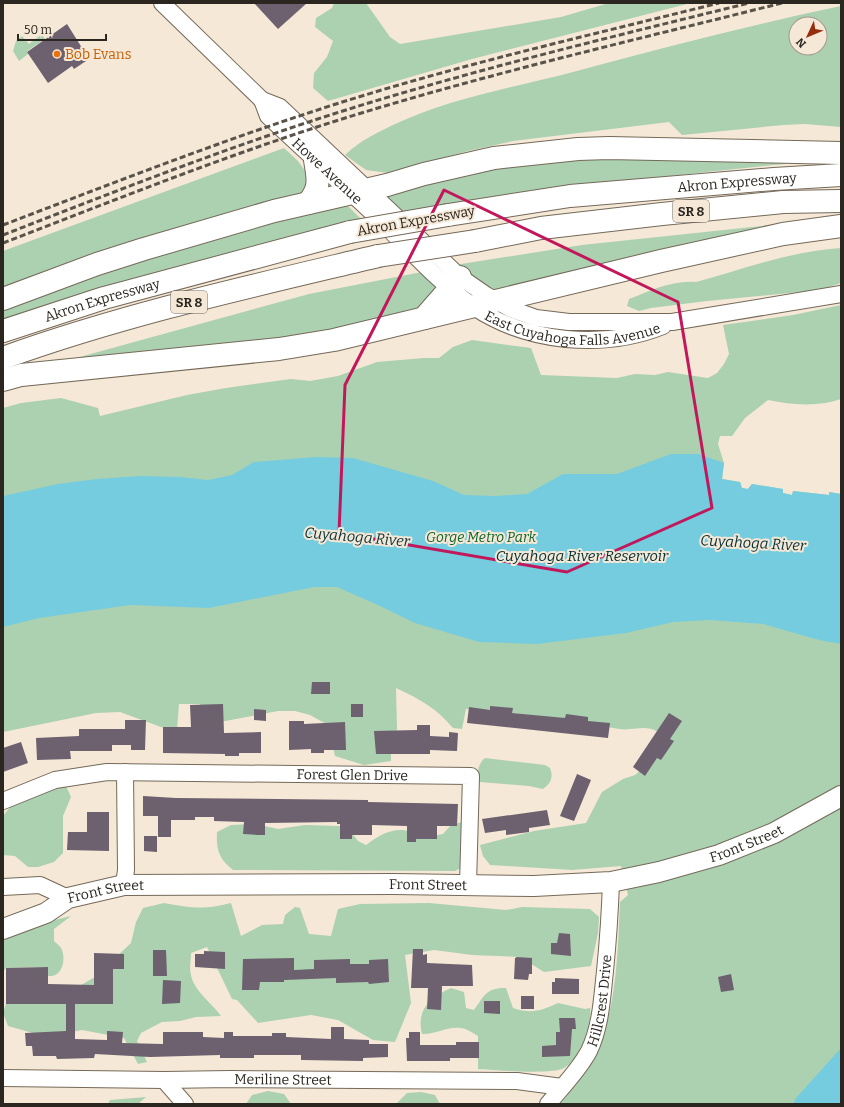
<svg xmlns="http://www.w3.org/2000/svg" width="844" height="1107" font-family="Bitter,serif">
<rect width="100%" height="100%" fill="#f5e8d6"/>
<!-- green -->
<path fill="#abd1b1" fill-rule="evenodd" d="M334 3H366L390 37 400 44 561 17 609 3H691L472 59 328 101 313 88 314 73 327 57 333 41 315 27 316 18 332 8Z
M841 6V127L805 124 783 125 682 135 669 122 513 141 468 151 388 173 366 170 345 155C361 140 373 135 393 125 450 98 512 88 573 72 662 48 751 25 841 6ZM796 24H820V48H796Z
M42 34 45 39 27 51 28 54 19 61 13 51 16 41 22 36 29 44Z
M284 148 298 161 311 179 307 191 289 202 3 296V251Z
M565 156 785 157V164C657 176 530 193 403 213L385 196 454 174Z
M346 204 363 221 176 267 64 301 3 321V309C48 291 94 276 141 261 208 238 276 217 346 204Z
M780 224 497 292 455 265 582 245Z
M841 248V283L820 290 707 301 651 308 639 311 627 306 629 299C650 291 672 280 696 282 744 269 791 251 841 248Z
M422 272 441 291 421 311 325 336 78 363 76 358 309 294Z
M841 305V399C818 407 792 405 768 400L745 418 732 436H720L718 444 724 463 722 479 740 482 742 488 748 489 752 484 783 489V493L792 495 793 491 829 495V492L841 494V1104H559C573 1086 587 1069 597 1049 617 1010 618 946 620 902L628 895 621 866 572 870 490 865 483 856 480 845 534 831 586 823 602 792 623 779 635 775 643 768 658 732C645 724 633 731 619 729 568 720 518 712 466 709L462 729 453 728C435 707 421 700 396 688L397 729 391 744V761L364 765 335 756 328 725 310 715 295 711H278L220 722 205 717 200 704H179L177 730 161 727 120 712 96 713 3 732V408L21 403 61 398 98 408 100 416 187 395 226 388 291 379 310 381 338 376 377 362 424 358H439L453 347 472 340 531 348 541 375 617 378 635 374 655 375 668 372 708 378 717 373 724 364 729 354 723 325 793 315Z
M485 758 545 765 550 768C554 778 550 784 543 789L529 786 480 782C476 773 478 764 485 758Z
M60 786H66L71 797 63 816V853L54 862 38 867H28L15 856 3 855V816L11 806Z
M462 822 461 868 455 871 233 870C219 859 216 850 217 832L231 825 255 824 278 829 305 825 339 826 351 832 358 841 366 845C384 831 402 823 422 838L443 834 451 825Z
M164 903C190 908 205 910 231 903L241 936 262 925 283 924 285 915 295 907 300 908 309 934 331 936 338 909 360 904 429 903 506 910 522 907 590 909 599 917 598 933 591 966 544 972 520 957 472 955 434 950 405 955 411 1003 395 1042 373 1040 338 1020 311 1015 258 1023 237 1000 232 999 207 947 191 953C191 960 189 968 191 975 193 990 213 1004 221 1016L196 1017 180 1021 162 1022 141 1033 137 1041 147 1062 138 1064 124 1038 82 1030 47 1037 8 1026 3 1013 6 1004 74 989 95 977 131 943 136 922 143 908Z
M71 916 54 929V941C56 943 60 946 61 948 67 959 62 978 48 976L47 967 6 968 3 972V939L46 922Z
M451 988 464 992 466 1008 474 1010C485 995 486 988 506 988L513 1008C531 1014 541 1011 558 1003L585 1009 590 1008C592 1019 589 1030 584 1041 579 1051 574 1062 564 1068 552 1075 495 1070 478 1069V1036C473 1033 466 1028 460 1028 447 1026 435 1035 422 1034 416 1009 430 998 451 988Z
M268 1091 284 1094 291 1104H246L252 1095Z
M421 1092 435 1095 440 1104H396L407 1093Z
M146 1097 138 1104H108L110 1100Z"/>
<!-- water -->
<path fill="#75ccdf" d="M671 454H698L724 463 722 479 740 482 742 488 748 489 752 484 783 489V493L792 495 793 491 829 495V492L841 494V644L819 640 763 624 710 620 673 622 626 633 537 644 479 642 415 623 380 606 337 587H314L209 608 130 605 39 618 3 627V496L58 484 97 479 140 476 180 477 208 480 232 475 254 462 316 457 353 458 433 481 464 495 495 496 527 494 563 474H617Z
M841 1048V1104H793L796 1098Z"/>
<!-- building -->
<path fill="#6d606f" d="M254 3H307L278 29Z
M67 24 89 59 74 69 72 66 48 83 27 52Z
M312 682H330V694H311Z
M223 704 224 733 261 732V753H239V756H225V754L163 753V727H191L190 705Z
M351 704H363V717H351Z
M490 706 513 708 512 713 565 718 566 714 588 717V721L610 723 608 738 467 723 469 707 490 710Z
M254 709 266 710V721L254 720Z
M669 713 682 721 670 739 674 741 661 760 657 758 645 776 633 767Z
M125 720H146L145 750H131V745H112V751H70L71 759 37 760 36 738 79 736V729H125Z
M289 721H304V724L345 722 346 750H324V753H311V749L289 750Z
M417 725H430V736L449 737V732L458 733 457 751 430 750V754H376L374 731 417 730Z
M21 742 28 763 3 772V748Z
M577 774 591 780 574 821 560 816Z
M143 796 176 798 368 800V802L458 804 457 826H437V839H416V842H407V826L372 825V835H352V839H340V824H337V822L265 823V835H258L243 834 244 822 214 821V817H195V820H171V837H158V816H143Z
M547 810 550 825 529 828V832L506 835V830L485 833 482 819Z
M87 812H109V851L67 850 68 832H87Z
M144 836H157V852L144 851Z
M559 933 570 934 571 956 551 954V943H557Z
M413 949H423V955L427 954V963L472 965 473 986H442L441 1010 427 1009 428 988H411Z
M153 950H166L167 976H153Z
M204 951 225 952V969L195 967V954H204Z
M94 953 124 954V969H113V1004H75V1039L107 1040V1031L123 1032 122 1043 163 1044V1032H203V1037L224 1038V1032H233V1036H272V1033H286V1037L331 1039V1027H344V1039L369 1040V1044H388V1057L363 1058V1061L301 1060V1055H254V1058H220V1055L150 1057 95 1054 94 1058 57 1059 56 1056H33L32 1046H26L25 1033 66 1031V1004H6V968L48 967V984L94 985Z
M517 957 532 958V974H529L528 980 514 979 515 958Z
M294 958V970L314 969V960L350 959V964H369V960L388 959 389 982 369 984 368 982 336 983V978L284 980V982H260L259 990H242L243 959Z
M731 974 734 990 721 992 718 977Z
M555 978 579 979V994H552V982H555Z
M163 980 181 981 180 1003 162 1004Z
M521 996H534V1009H521Z
M484 1001H500V1014L484 1013Z
M559 1018H575L576 1029H572L570 1056 542 1057V1046L556 1045V1032H560Z
M409 1032H420V1045H456V1042H479V1058H450V1061H407L406 1038H409Z"/>
<g fill="none" stroke-linecap="round" stroke-linejoin="round">
<!-- minor casing -->
<g stroke="#756959" stroke-width="18">
<g id="minor">
<path d="M162 3 262 100 280 107 460 277 486 295 511 309 536 318 569 322H672L841 294"/>
<path id="s1" d="M262 100 268 116C304 150 341 183 377 217 408 248 438 282 474 307 528 343 603 350 663 326"/>
<path id="s2" d="M3 801 55 780 107 772 471 776 468 885"/>
<path d="M124 885 126 870 125 772"/>
<path d="M3 887 40 885 68 898"/>
<path id="s3" d="M3 1078 164 1080 230 1079 517 1081 562 1087"/>
<path d="M164 1080 185 1104"/>
<path id="s4" d="M548 1104C562 1087 579 1070 589 1051 601 1026 602 998 605 971 608 941 610 912 611 882"/>
</g>
</g>
<!-- major casing -->
<g stroke="#756959" stroke-width="22">
<g id="major">
<path id="s5" d="M3 929 46 913 68 898 124 885 393 884 534 886 611 882 659 872 719 855 774 833 841 796"/>
</g>
</g>
<!-- highway casing -->
<g stroke="#756959" stroke-width="24">
<g id="highway">
<path d="M308 203C321 187 318 179 315 160"/>
<path id="s6" d="M448 215 570 196 774 179 841 175"/>
<path d="M475 241 541 228 662 214 783 202 841 201"/>
<path d="M3 299 97 264 144 249 274 211 387 185 424 174 494 158 578 149 609 148 841 153"/>
<path d="M424 318 460 277"/>
<path id="s7" d="M3 331 104 298 350 232"/>
<path d="M3 358C125 314 252 286 378 256"/>
<path d="M3 380 21 375 279 349 334 340 661 261 783 234 841 226"/>
</g>
</g>
<!-- minor -->
<use href="#minor" stroke="#fff" stroke-width="16"/>
<!-- major -->
<use href="#major" stroke="#fff" stroke-width="20"/>
<!-- highway -->
<use href="#highway" stroke="#fff" stroke-width="22"/>
<!-- rail -->
<path stroke="#5a5349" stroke-width="3" stroke-dasharray="6 3" stroke-linecap="butt" d="M3 225C113 183 223 140 336 104 462 64 591 35 719 3
M3 235C134 184 264 133 399 94 514 60 632 32 749 3
M3 243C115 200 227 155 342 119 486 74 635 40 782 3"/>
<!-- highway-bridge casing -->
<g stroke="#756959" stroke-width="24" stroke-linecap="butt">
<path id="highway-bridge" d="M350 232 448 215
M378 256 475 241"/>
</g>
<!-- highway-bridge -->
<use href="#highway-bridge" stroke="#fff" stroke-width="22"/>
</g>
<!-- marked area -->
<path fill="none" stroke="#c2185b" stroke-width="3" stroke-linejoin="round" d="M444 190 678 302 712 508 567 572 339 533 345 385Z"/>
<!-- markers -->
<circle fill="#e8710a" stroke="#f5e8d6" stroke-width="1.5" cx="57" cy="54" r="4"/>
<g text-anchor="middle" dominant-baseline="central" stroke-width="4" stroke-linejoin="round" paint-order="stroke">
<!-- shield labels -->
<g fill="#f5e8d6" stroke="#686056" stroke-width="1">
<rect x="673" y="200" width="36" height="22" rx="3"/>
<rect x="171" y="291" width="36" height="22" rx="3"/>
</g>
<g font-size="13" font-weight="bold" fill="#2b261f">
<text x="691" y="211">SR 8</text>
<text x="189" y="302">SR 8</text>
</g>
<!-- food labels -->
<g font-size="14" fill="#c56008" stroke="#f5e8d6" text-anchor="start">
<text x="65" y="54">Bob Evans</text>
</g>
<!-- street labels -->
<g font-size="14" fill="#2b261f" stroke="#f5e8d6">
<text stroke="none"><textPath href="#s1" startOffset="98">Howe Avenue</textPath></text>
<text stroke="none"><textPath href="#s6" startOffset="291">Akron Expressway</textPath></text>
<text transform="translate(416 221) rotate(-10)">Akron Expressway</text>
<text stroke="none"><textPath href="#s7" startOffset="104">Akron Expressway</textPath></text>
<text stroke="none"><textPath href="#s1" startOffset="402">East Cuyahoga Falls Avenue</textPath></text>
<text stroke="none"><textPath href="#s2" startOffset="354">Forest Glen Drive</textPath></text>
<text stroke="none"><textPath href="#s5" startOffset="758">Front Street</textPath></text>
<text stroke="none"><textPath href="#s5" startOffset="434">Front Street</textPath></text>
<text stroke="none"><textPath href="#s5" startOffset="111">Front Street</textPath></text>
<text stroke="none"><textPath href="#s4" startOffset="119">Hillcrest Drive</textPath></text>
<text stroke="none"><textPath href="#s3" startOffset="280">Meriline Street</textPath></text>
</g>
<!-- park labels -->
<g font-size="14" font-style="italic" fill="#0e652d" stroke="#f5e8d6">
<text x="481" y="537">Gorge Metro Park</text>
</g>
<!-- water labels -->
<g font-size="15" font-style="italic" fill="#043038" stroke="#f5e8d6">
<text transform="translate(357 537) rotate(5)">Cuyahoga River</text>
<text transform="translate(753 543) rotate(3)">Cuyahoga River</text>
<text x="582" y="556">Cuyahoga River Reservoir</text>
</g>
</g>
<!-- border -->
<rect width="844" height="1107" fill="none" stroke="#2b261f" stroke-width="8"/>
<!-- north arrow -->
<g transform="translate(808 36) rotate(226)"><circle r="19" fill="#f5e8d6" stroke="#a49a8d"/>
<path d="M0-3L7 15L0 10L-7 15Z" fill="#952e0c"/>
<text y="-6" font-size="11" font-weight="bold" text-anchor="middle" fill="#2b261f">N</text>
</g>
<!-- scale -->
<path d="M18 34v6h88v-6" fill="none" stroke="#2b261f" stroke-width="2"/>
<text x="24" y="34" font-size="12" fill="#2b261f" stroke="#f5e8d6" stroke-width="3" paint-order="stroke">50 m</text>
</svg>
